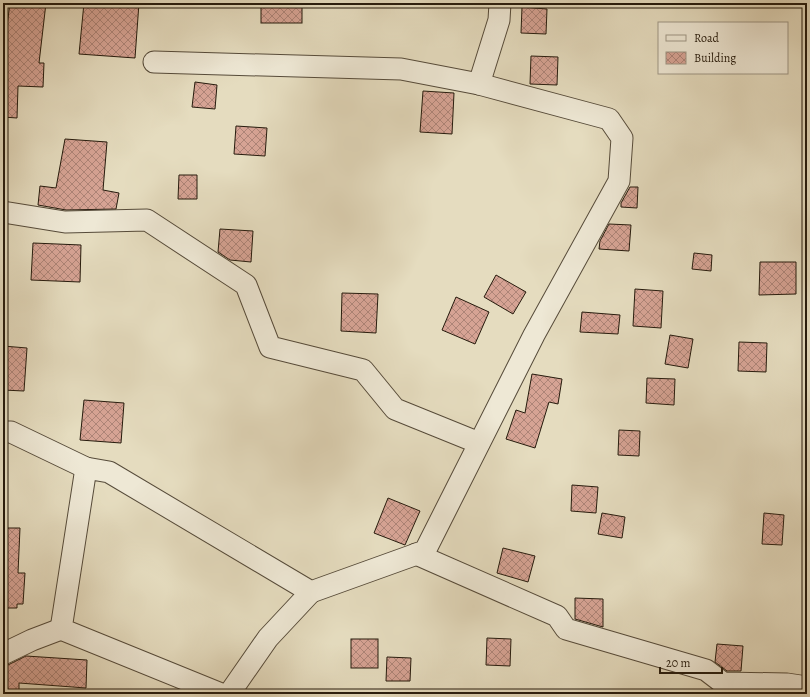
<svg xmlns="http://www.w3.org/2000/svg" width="810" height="697" viewBox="0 0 810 697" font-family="Alegreya,serif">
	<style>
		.building { fill: url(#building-cross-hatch); stroke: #261b0d }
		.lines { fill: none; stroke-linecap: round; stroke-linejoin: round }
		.street-casing { stroke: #564b3a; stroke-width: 23 }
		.street { stroke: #eee8d5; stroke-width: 21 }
	</style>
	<defs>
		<pattern id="building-cross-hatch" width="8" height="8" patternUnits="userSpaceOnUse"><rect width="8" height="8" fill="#d6a394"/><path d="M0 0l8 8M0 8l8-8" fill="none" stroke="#ad8477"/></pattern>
	</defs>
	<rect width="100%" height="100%" fill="#e5dcbf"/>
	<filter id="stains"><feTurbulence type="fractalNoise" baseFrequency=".005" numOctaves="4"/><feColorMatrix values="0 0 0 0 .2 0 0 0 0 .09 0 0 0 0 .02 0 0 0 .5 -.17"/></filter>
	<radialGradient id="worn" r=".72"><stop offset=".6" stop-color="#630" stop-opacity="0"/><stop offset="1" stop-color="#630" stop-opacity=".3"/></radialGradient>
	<g class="building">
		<path d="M 10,3 L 46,3 L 39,63 L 44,63 L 43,87 L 18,86 L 17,118 L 3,117 L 3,57 Z"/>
		<path d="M 84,3 L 139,3 L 135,58 L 79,54 Z"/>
		<rect x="261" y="3" width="41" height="20"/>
		<path d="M 522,7 L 547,9 L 546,34 L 521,33 Z"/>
		<path d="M 531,56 L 558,57 L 557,85 L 530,84 Z"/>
		<path d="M 195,82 L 217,85 L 215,109 L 192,107 Z"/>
		<path d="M 423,91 L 454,93 L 452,134 L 420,132 Z"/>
		<path d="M 236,126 L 267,128 L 265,156 L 234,154 Z"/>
		<path d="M 65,139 L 107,142 L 103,190 L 119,193 L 116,209 L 66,210 L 38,205 L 40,186 L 56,188 Z"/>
		<path d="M 179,175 L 197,175 L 197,199 L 178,199 Z"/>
		<path d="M 630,187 L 638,187 L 637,208 L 621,207 L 621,203 Z"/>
		<path d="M 609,224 L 631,225 L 629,251 L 599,249 L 600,241 Z"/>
		<path d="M 220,229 L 253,231 L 251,262 L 230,260 L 218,252 Z"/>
		<path d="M 33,243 L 81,245 L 80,282 L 31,280 Z"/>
		<path d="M 694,253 L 712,255 L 711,271 L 692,269 Z"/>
		<path d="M 760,262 L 796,262 L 796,294 L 759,295 Z"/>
		<path d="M 496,275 L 526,292 L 513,314 L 484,297 Z"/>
		<path d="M 635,289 L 663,291 L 661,328 L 633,326 Z"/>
		<path d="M 342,293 L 378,294 L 376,333 L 341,331 Z"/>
		<path d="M 456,297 L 489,312 L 475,344 L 442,330 Z"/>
		<path d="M 582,312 L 620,315 L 618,334 L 580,332 Z"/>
		<path d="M 670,335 L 693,339 L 688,368 L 665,364 Z"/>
		<path d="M 739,342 L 767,343 L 766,372 L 738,371 Z"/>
		<path d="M 3,346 L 27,348 L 24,391 L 3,390 Z"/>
		<path d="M 532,374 L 562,379 L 558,404 L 549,402 L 535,448 L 506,439 L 516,410 L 525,413 Z"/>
		<path d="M 647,378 L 675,379 L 674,405 L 646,403 Z"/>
		<path d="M 84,400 L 124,403 L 121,443 L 80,440 Z"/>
		<path d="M 619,430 L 640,431 L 639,456 L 618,455 Z"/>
		<path d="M 572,485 L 598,487 L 596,513 L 571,511 Z"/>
		<path d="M 388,498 L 420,511 L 405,545 L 374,533 Z"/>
		<path d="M 602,513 L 625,517 L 622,538 L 598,534 Z"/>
		<path d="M 764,513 L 784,515 L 782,545 L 762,544 Z"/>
		<path d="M 3,528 L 20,528 L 18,573 L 25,573 L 23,604 L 17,604 L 17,608 L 3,608 Z"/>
		<path d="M 503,548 L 535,556 L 528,582 L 497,573 Z"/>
		<path d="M 575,598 L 603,599 L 603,627 L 575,619 Z"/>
		<path d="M 487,638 L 511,639 L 510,666 L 486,665 Z"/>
		<rect x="351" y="639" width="27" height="29"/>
		<path d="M 717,644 L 743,646 L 741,671 L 727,671 L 715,662 Z"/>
		<path d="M 26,656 L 87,660 L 86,688 L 19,683 L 19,694 L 3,694 L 3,666 L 8,665 Z"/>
		<path d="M 387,657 L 411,658 L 410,681 L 386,681 Z"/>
	</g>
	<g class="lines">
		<defs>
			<g id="street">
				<path d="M 154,62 L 401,69 L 479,84 L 609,119 L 622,138 L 619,181 L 534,335 L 425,551 L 311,592 L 109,472 L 86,468 L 61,629 L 221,694"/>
				<path d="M 479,84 L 499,20 L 500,3"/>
				<path d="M 3,212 L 65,222 L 147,220 L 246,285 L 270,347 L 363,370 L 395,409 L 479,443"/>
				<path d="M 3,432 L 11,432 L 86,468"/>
				<path d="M 416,554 L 557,616 L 566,629 L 706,670 L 723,683 L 787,684 L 807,687"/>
				<path d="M 3,654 L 32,640 L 61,629"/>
				<path d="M 229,694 L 268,638 L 311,592"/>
			</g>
		</defs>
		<use href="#street" class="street-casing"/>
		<use href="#street" class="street"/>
	</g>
	<rect width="810" height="697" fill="none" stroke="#e5dcbf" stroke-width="16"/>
	<rect x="4" y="4" width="802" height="689" fill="none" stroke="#261b0d" stroke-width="2"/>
	<rect x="8" y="8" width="794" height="681" fill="none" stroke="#261b0d"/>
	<rect x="658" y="22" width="130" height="52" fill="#eee8d5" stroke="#9e9685"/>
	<rect x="666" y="35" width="20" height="6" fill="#eee8d5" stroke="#9e9685"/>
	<text x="694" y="42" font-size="12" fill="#261b0d">Road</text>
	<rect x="666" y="52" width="20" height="12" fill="url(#building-cross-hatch)" stroke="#9e9685"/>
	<text x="694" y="62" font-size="12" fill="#261b0d">Building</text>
	<path d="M660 667v6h62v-6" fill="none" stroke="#261b0d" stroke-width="2"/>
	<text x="666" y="667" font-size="12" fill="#261b0d" stroke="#eee8d5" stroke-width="3" paint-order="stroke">20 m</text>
	<rect width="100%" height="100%" filter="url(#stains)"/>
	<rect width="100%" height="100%" fill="url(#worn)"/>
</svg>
